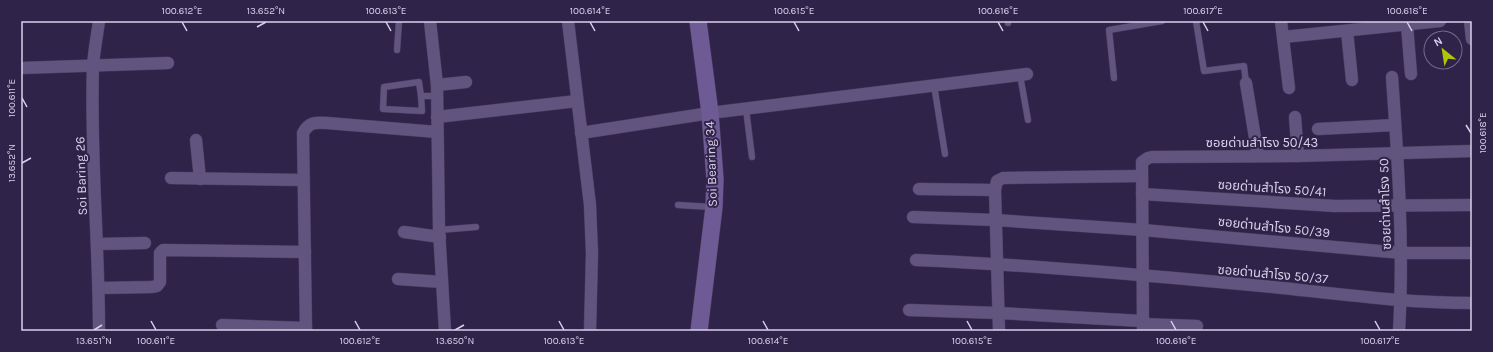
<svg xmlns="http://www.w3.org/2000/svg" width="1493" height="352" viewBox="0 0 1493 352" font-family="Karla,'Noto Sans Thai',sans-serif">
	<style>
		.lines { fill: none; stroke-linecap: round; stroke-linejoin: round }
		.lane-casing { stroke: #4a3e5f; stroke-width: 7 }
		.street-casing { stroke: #4a3e5f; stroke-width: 13 }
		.secondary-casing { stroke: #4a3e5f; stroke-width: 18 }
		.lane { stroke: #61547e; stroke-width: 6 }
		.street { stroke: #61547e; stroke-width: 12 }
		.secondary { stroke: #6e5b95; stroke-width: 17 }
		.ticks { fill: none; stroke: #d8d1ea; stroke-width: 1.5 }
		.labels { text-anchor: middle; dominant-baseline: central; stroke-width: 4; stroke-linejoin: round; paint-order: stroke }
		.street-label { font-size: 13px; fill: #d8d1ea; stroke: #302349 }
		.neatline { fill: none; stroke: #d8d1ea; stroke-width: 1.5 }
		.ticks-label { font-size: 10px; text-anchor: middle; fill: #d8d1ea }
	</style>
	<rect width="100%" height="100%" fill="#302349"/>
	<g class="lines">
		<defs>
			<g id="lane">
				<path d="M 1008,21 L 1008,23"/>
				<path d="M 1196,21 L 1204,71 L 1244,66 L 1246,83"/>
				<path d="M 397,50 L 399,21"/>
				<path d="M 1020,75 L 1028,120"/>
				<path d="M 1114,78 L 1109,30 L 1162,21"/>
				<path d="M 934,85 L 945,154"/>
				<path d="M 421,96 L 419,82 L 384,87 L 383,109 L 422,111 L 421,96 L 437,96"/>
				<path d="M 746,109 L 752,157"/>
				<path d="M 678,205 L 712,207"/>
				<path d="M 439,230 L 476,227"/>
			</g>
			<g id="street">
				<path d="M 430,21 L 437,85 L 439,230 L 445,331"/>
				<path d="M 568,21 L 590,205 L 592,253 L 590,331"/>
				<path d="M 1281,21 L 1289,88"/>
				<path d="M 1470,21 L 1472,39"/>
				<path d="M 1407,25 L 1411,74"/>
				<path d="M 1347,31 L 1352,80"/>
				<path d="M 1283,37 L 1440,21"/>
				<path d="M 21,68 L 168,63"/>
				<path d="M 1392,77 C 1398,161 1404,246 1399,331"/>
				<path d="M 1246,83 L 1258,156"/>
				<path d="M 437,85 L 466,82"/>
				<path d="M 437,117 L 577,101"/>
				<path d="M 1295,117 L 1298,156"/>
				<path d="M 1318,129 L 1395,125"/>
				<path d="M 581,133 L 710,113 L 1027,74"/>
				<path d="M 196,140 L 200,179"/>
				<path d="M 171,178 L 303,180"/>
				<path d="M 919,189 L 995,190"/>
				<path d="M 1142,194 L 1335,206 L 1472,205"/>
				<path d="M 913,217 L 995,220 L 1143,230 L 1402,253 L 1472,253"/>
				<path d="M 404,232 L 440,237"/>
				<path d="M 97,244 L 145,243"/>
				<path d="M 916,260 C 1035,265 1154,276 1273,287 C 1339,294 1405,303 1472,303"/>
				<path d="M 398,279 L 442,282"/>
				<path d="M 99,288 L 152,287 L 157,286 L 160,282 L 160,253 L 163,250 L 305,252"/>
				<path d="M 909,310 L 998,313 L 1142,321"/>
				<path d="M 1142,324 L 1197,326"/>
				<path d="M 222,325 L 306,328"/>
				<path d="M 99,331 C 99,243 90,155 93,66 C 94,51 97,36 99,21"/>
				<path d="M 306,331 L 303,133 C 309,122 316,122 327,123 L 437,132"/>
				<path d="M 999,331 L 995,190 L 997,181 L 1003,178 L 1141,176"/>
				<path d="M 1143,331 L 1142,162 L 1148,158 L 1152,157 L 1298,156 L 1472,151"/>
			</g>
			<path id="secondary" d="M 698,21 L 710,113 L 715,179 L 714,207 L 699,331"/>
		</defs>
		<use href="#lane" class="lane-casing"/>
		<use href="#street" class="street-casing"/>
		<use href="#secondary" class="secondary-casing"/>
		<use href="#lane" class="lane"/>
		<use href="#street" class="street"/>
		<use href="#secondary" class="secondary"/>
	</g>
	<path class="ticks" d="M 182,22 L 187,31M 386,22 L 391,31M 590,22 L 595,31M 794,22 L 799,31M 998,22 L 1003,31M 1203,22 L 1208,31M 1407,22 L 1412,31M 257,27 L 266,22M 22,98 L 27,107M 1466,125 L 1471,133M 22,163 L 31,158M 151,321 L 156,330M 355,321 L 360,330M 559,321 L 564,330M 763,321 L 768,330M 967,321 L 972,330M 1171,321 L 1176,330M 1375,321 L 1380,330M 94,330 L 102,325M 455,330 L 464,325"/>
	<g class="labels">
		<g class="street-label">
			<text x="1262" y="142">ซอยด่านสำโรง 50/43</text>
			<text transform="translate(711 164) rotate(-92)">Soi Bearing 34</text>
			<text transform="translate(81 176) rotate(-92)">Soi Baring 26</text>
			<text transform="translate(1272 188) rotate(4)">ซอยด่านสำโรง 50/41</text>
			<text transform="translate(1385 204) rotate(-92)">ซอยด่านสำโรง 50</text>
			<text transform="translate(1274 227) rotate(6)">ซอยด่านสำโรง 50/39</text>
			<text transform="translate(1273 274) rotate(5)">ซอยด่านสำโรง 50/37</text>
		</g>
	</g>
	<rect width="1493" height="352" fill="none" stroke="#302349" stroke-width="44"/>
	<g transform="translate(1443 50) rotate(330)"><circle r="19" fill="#302349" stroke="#736989"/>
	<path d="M0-3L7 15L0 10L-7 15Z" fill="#afc506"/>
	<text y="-6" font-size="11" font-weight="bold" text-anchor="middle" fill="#d8d1ea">N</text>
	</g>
	<rect x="22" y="22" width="1449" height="308" class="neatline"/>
	<g class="ticks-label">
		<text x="182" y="14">100.612°E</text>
		<text x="266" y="14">13.652°N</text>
		<text x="386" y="14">100.613°E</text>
		<text x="590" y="14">100.614°E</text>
		<text x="794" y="14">100.615°E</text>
		<text x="998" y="14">100.616°E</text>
		<text x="1203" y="14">100.617°E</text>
		<text x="1407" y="14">100.618°E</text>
		<text transform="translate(11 98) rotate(-90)" y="4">100.611°E</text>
		<text transform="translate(1482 133) rotate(-90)" y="4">100.618°E</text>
		<text transform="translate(11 163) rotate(-90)" y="4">13.652°N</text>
		<text x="94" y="344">13.651°N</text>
		<text x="156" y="344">100.611°E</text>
		<text x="360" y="344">100.612°E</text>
		<text x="455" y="344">13.650°N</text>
		<text x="564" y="344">100.613°E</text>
		<text x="768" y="344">100.614°E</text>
		<text x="972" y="344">100.615°E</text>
		<text x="1176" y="344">100.616°E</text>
		<text x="1380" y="344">100.617°E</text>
	</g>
</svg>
